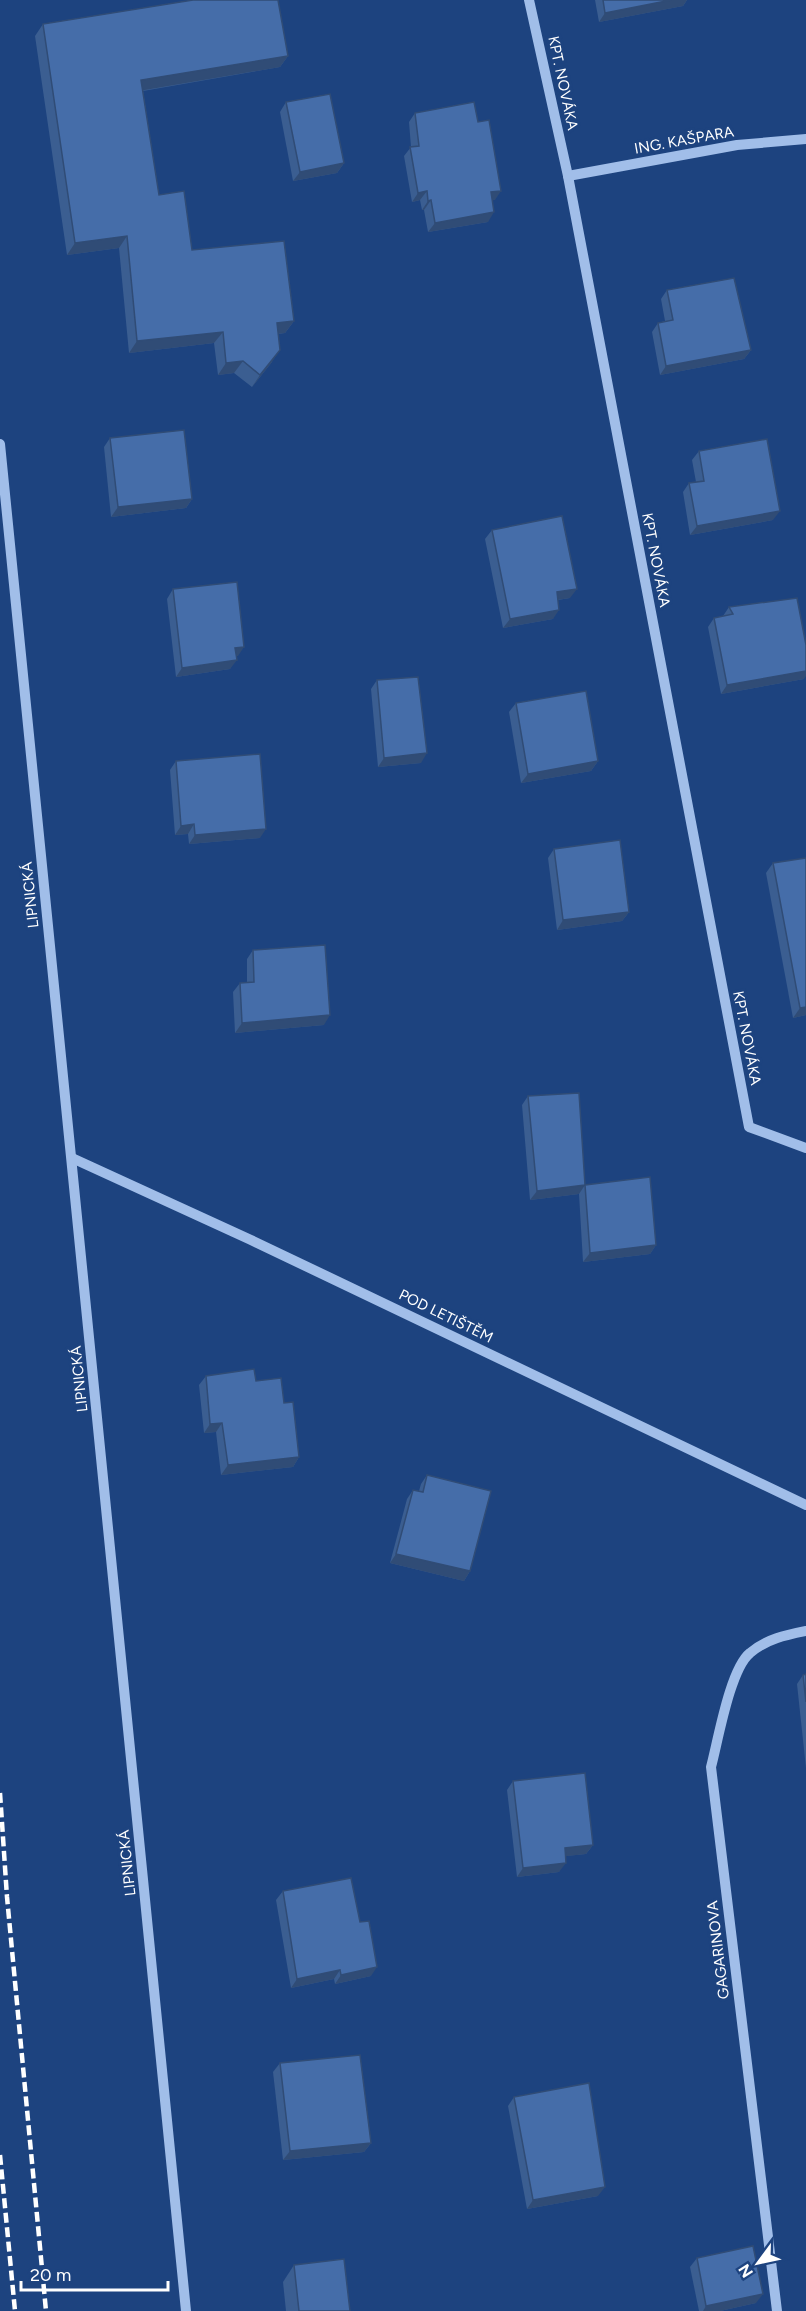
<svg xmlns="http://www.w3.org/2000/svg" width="806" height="2311" viewBox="0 0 806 2311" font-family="Figtree,sans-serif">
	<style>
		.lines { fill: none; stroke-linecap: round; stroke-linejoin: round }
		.minor { stroke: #a1bee9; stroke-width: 10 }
		.rail { stroke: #fff; stroke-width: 4.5; stroke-dasharray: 10 4.5; stroke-linecap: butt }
		.wall { fill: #3b5e91 }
		.shaded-wall { fill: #304c76 }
		.building { fill: #456da9; stroke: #304c76; stroke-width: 1.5 }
		.labels { text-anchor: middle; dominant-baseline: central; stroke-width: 6; stroke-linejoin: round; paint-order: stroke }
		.street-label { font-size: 15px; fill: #fff; stroke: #1d437f }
	</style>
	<rect width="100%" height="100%" fill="#1d437f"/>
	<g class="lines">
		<g class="minor">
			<path d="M 529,0 L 568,176 L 749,1127 L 806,1148"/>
			<path d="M 568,176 L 737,145 L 806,139"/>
			<path d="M 0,444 L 186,2311"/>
			<path d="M 72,1158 L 251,1240 L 806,1505"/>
			<path d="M 777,2311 L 711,1767 C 718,1741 730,1669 750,1653 C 766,1639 786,1635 806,1631"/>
		</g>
		<g class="rail">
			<path d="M 0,1793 L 7,1897 L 46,2311"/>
			<path d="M 0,2155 L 15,2311"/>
		</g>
	</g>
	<g class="wall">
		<path d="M 595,0 L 687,0 L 683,6 L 599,22 Z"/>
		<path d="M 43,24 L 288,56 L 280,67 L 143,91 L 159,195 L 192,250 L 294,321 L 285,333 L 278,334 L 272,362 L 252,387 L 234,373 L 218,375 L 214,343 L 129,353 L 119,248 L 67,255 L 35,36 Z"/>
		<path d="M 286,102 L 344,163 L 337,173 L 293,181 L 280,112 Z"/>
		<path d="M 415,113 L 478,122 L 495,200 L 492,200 L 488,222 L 428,232 L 424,210 L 422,210 L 420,200 L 412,202 L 404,156 L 411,147 L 409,122 Z"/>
		<path d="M 667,290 L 751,350 L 744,359 L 660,375 L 652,332 L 658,323 L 665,321 L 661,299 Z"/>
		<path d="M 110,438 L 192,499 L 186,508 L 111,517 L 104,447 Z"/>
		<path d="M 699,451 L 773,520 L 690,535 L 683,492 L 689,483 L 696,482 L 692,460 Z"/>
		<path d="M 492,530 L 570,598 L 558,600 L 553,619 L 503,628 L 485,539 Z"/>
		<path d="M 173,589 L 238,656 L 236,656 L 230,669 L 176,677 L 167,599 Z"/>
		<path d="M 729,607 L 804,679 L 721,694 L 708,627 L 714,618 L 723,616 Z"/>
		<path d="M 377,680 L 421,763 L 378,767 L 371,689 Z"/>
		<path d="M 516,703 L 598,761 L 591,771 L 521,783 L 509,712 Z"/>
		<path d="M 176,761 L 260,838 L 189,844 L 188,834 L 175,835 L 170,770 Z"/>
		<path d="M 554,849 L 629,912 L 622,921 L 557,930 L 548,858 Z"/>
		<path d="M 773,863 L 806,1015 L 793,1018 L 766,873 Z"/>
		<path d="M 253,950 L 324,1025 L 235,1033 L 233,992 L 240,983 L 247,982 L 247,959 Z"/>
		<path d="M 528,1096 L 585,1185 L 656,1245 L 650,1254 L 583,1262 L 579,1194 L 530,1200 L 522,1105 Z"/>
		<path d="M 206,1376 L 284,1403 L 299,1457 L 293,1467 L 221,1475 L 216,1432 L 204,1433 L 199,1385 Z"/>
		<path d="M 427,1475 L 470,1571 L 464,1581 L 390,1563 L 407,1499 L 413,1490 L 419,1491 L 421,1484 Z"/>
		<path d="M 806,1674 L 806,1768 L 797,1684 L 803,1675 Z"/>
		<path d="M 513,1781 L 593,1845 L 586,1854 L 565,1856 L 559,1872 L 517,1877 L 507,1790 Z"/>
		<path d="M 283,1891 L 360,1922 L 371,1976 L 335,1984 L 334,1979 L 291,1988 L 276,1900 Z"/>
		<path d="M 280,2063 L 371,2143 L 364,2152 L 283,2160 L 273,2072 Z"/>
		<path d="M 514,2097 L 598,2196 L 527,2209 L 508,2106 Z"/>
		<path d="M 697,2258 L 756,2303 L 720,2311 L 699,2311 L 690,2267 Z"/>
		<path d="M 294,2265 L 350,2311 L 286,2311 L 283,2282 Z"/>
	</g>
	<g class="shaded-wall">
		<path d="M 671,0 L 687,0 L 683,6 L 599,22 L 605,13 Z"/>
		<path d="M 288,56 L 280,67 L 133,92 L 141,80 Z"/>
		<path d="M 344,163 L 337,173 L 293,181 L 300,172 Z"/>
		<path d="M 427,191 L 420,200 L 412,202 L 418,193 Z"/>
		<path d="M 501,191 L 495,200 L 484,202 L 491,192 Z"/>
		<path d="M 431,200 L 424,210 L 422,210 L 428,201 Z"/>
		<path d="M 494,212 L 488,222 L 428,232 L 435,223 Z"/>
		<path d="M 127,236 L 119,248 L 67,255 L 75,243 Z"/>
		<path d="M 294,321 L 285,333 L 269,335 L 277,323 Z"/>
		<path d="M 223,332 L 214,343 L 129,353 L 137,341 Z"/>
		<path d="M 280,350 L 272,362 L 252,387 L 260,375 Z"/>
		<path d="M 751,350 L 744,359 L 660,375 L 666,366 Z"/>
		<path d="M 243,361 L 234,373 L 218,375 L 226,363 Z"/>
		<path d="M 192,499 L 186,508 L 111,517 L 118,507 Z"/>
		<path d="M 780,511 L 773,520 L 690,535 L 697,526 Z"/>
		<path d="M 577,589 L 570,598 L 550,601 L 557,592 Z"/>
		<path d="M 559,610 L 553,619 L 503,628 L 510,619 Z"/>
		<path d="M 244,647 L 238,656 L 229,657 L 235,648 Z"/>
		<path d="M 237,660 L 230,669 L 176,677 L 182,668 Z"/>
		<path d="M 806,671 L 806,676 L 804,679 L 721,694 L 727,685 Z"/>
		<path d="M 427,753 L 421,763 L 378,767 L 384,758 Z"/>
		<path d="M 598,761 L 591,771 L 521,783 L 528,774 Z"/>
		<path d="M 194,824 L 188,834 L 175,835 L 181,826 Z"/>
		<path d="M 266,829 L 260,838 L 189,844 L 195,835 Z"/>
		<path d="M 629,912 L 622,921 L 557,930 L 563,920 Z"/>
		<path d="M 806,1007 L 806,1015 L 793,1018 L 800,1008 Z"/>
		<path d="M 330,1015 L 324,1025 L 235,1033 L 242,1023 Z"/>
		<path d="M 585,1185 L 579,1194 L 530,1200 L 537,1191 Z"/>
		<path d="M 656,1245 L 650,1254 L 583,1262 L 590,1253 Z"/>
		<path d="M 222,1423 L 216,1432 L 204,1433 L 210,1424 Z"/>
		<path d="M 299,1457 L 293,1467 L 221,1475 L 228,1465 Z"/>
		<path d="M 396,1554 L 470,1571 L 464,1581 L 390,1563 Z"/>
		<path d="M 593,1845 L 586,1854 L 558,1857 L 565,1848 Z"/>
		<path d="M 566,1863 L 559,1872 L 517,1877 L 523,1868 Z"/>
		<path d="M 377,1967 L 371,1976 L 335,1984 L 341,1975 Z"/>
		<path d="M 340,1970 L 334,1979 L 291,1988 L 297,1979 Z"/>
		<path d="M 371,2143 L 364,2152 L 283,2160 L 290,2151 Z"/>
		<path d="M 605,2187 L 598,2196 L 527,2209 L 533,2200 Z"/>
		<path d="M 763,2294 L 756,2303 L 720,2311 L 703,2311 L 706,2306 Z"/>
	</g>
	<g class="building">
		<path d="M 193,0 L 278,0 L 288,56 L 141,80 L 159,195 L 184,191 L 192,250 L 284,241 L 294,321 L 277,323 L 280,350 L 260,375 L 243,361 L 226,363 L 223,332 L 137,341 L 127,236 L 75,243 L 43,24 Z"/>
		<path d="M 603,0 L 671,0 L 605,13 Z"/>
		<path d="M 330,94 L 344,163 L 300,172 L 286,102 Z"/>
		<path d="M 474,102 L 478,122 L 489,120 L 501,191 L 491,192 L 494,212 L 435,223 L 431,200 L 428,201 L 427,191 L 418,193 L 410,147 L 419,146 L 415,113 Z"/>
		<path d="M 734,278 L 751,350 L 666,366 L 658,323 L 673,320 L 667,290 Z"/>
		<path d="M 184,430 L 192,499 L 118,507 L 110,438 Z"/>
		<path d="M 767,439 L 780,511 L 697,526 L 689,483 L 704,481 L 699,451 Z"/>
		<path d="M 562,516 L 577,589 L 557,592 L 559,610 L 510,619 L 492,530 Z"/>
		<path d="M 237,582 L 244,647 L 235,648 L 237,660 L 182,668 L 173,589 Z"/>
		<path d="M 797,598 L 806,645 L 806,671 L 727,685 L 714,618 L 733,614 L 729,607 Z"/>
		<path d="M 418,677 L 427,753 L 384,758 L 377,680 Z"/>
		<path d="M 586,691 L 598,761 L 528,774 L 516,703 Z"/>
		<path d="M 260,754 L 266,829 L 195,835 L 194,824 L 181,826 L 176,761 Z"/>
		<path d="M 620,840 L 629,912 L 563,920 L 554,849 Z"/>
		<path d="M 806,858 L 806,1007 L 800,1008 L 773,863 Z"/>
		<path d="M 325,945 L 330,1015 L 242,1023 L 240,983 L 254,982 L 253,950 Z"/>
		<path d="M 579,1093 L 585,1185 L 537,1191 L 528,1096 Z"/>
		<path d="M 650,1177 L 656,1245 L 590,1253 L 585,1185 Z"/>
		<path d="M 254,1369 L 256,1381 L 281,1378 L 284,1403 L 293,1402 L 299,1457 L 228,1465 L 222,1423 L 210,1424 L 206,1376 Z"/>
		<path d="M 427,1475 L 491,1491 L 470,1571 L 396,1554 L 413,1490 L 423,1492 Z"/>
		<path d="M 806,1674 L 806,1702 L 803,1675 Z"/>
		<path d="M 585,1773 L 593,1845 L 565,1848 L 566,1863 L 523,1868 L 513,1781 Z"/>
		<path d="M 351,1878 L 360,1922 L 369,1921 L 377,1967 L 341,1975 L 340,1970 L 297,1979 L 283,1891 Z"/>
		<path d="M 360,2055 L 371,2143 L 290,2151 L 280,2063 Z"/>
		<path d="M 589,2083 L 605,2187 L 533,2200 L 514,2097 Z"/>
		<path d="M 753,2246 L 763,2294 L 706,2306 L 697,2258 Z"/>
		<path d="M 344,2259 L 350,2311 L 299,2311 L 294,2265 Z"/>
	</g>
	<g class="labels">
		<g class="street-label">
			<text transform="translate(563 83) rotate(78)">KPT. NOVÁKA</text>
			<text transform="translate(684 140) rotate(-10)">ING. KAŠPARA</text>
			<text transform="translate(656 560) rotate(79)">KPT. NOVÁKA</text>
			<text transform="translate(30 895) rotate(-96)">LIPNICKÁ</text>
			<text transform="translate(747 1038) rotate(79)">KPT. NOVÁKA</text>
			<text transform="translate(446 1316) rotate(26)">POD LETIŠTĚM</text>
			<text transform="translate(79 1379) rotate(-96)">LIPNICKÁ</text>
			<text transform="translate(127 1863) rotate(-96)">LIPNICKÁ</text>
			<text transform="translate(718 1950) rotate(-97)">GAGARINOVA</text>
		</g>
	</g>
	<g transform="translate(758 2263) rotate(237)" stroke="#1d437f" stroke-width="4.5" paint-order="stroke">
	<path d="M0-4.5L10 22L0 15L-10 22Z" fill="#ffffff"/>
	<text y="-9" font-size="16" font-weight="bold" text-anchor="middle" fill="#ffffff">N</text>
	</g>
	<path d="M21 2281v9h147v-9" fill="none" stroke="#ffffff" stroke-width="3"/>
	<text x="30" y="2281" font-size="18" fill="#ffffff" stroke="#1d437f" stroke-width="4.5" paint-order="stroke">20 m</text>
</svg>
